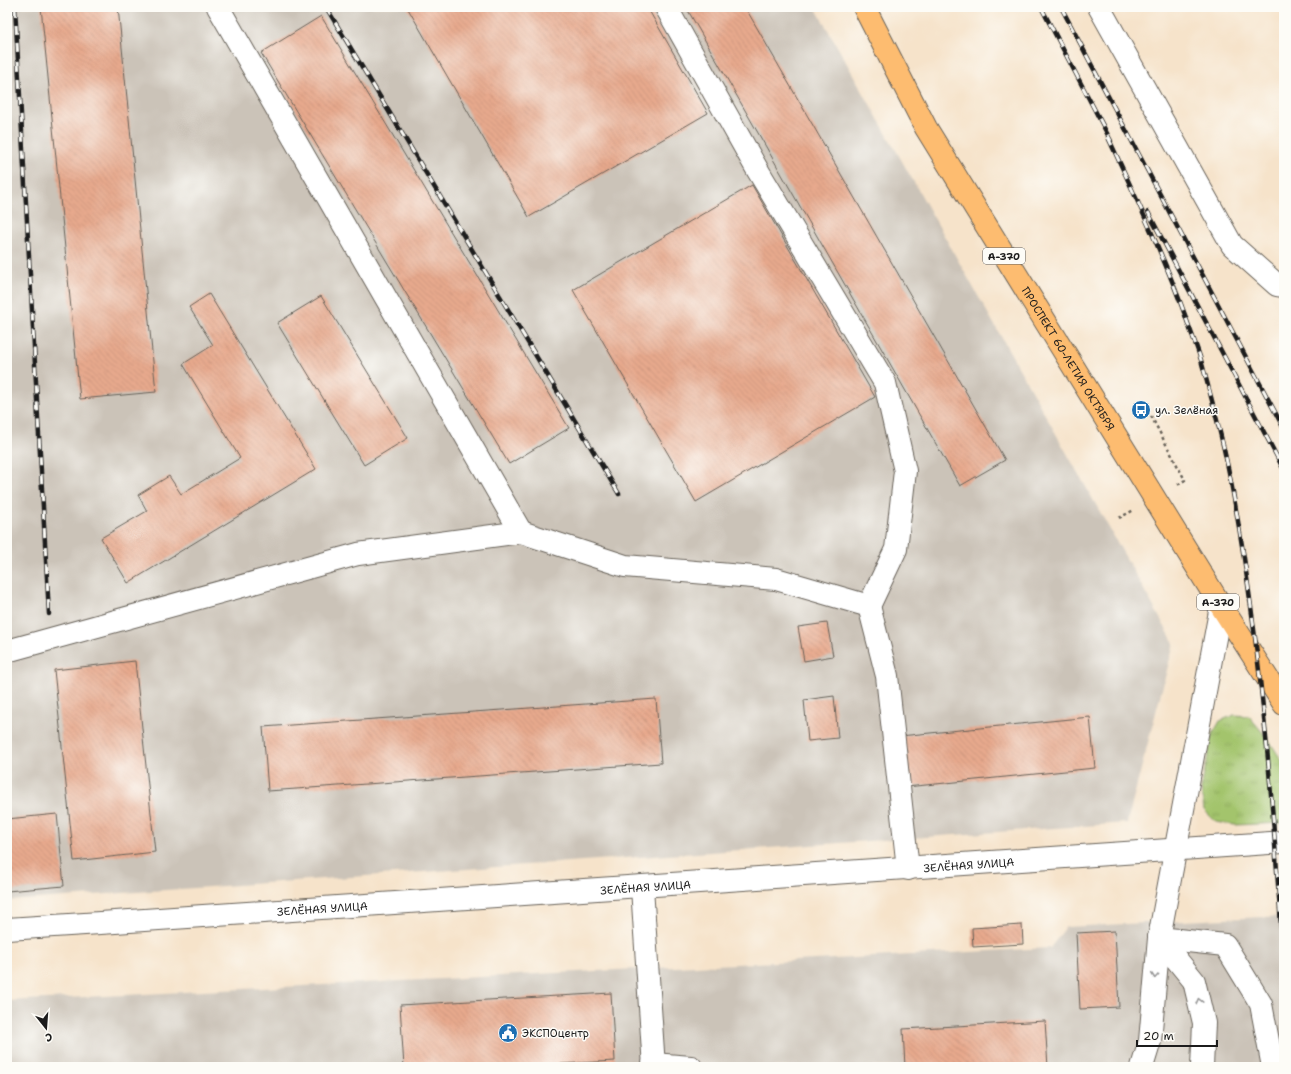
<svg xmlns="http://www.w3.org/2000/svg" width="1291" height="1074" viewBox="0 0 1291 1074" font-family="'Shantell Sans',sans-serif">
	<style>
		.industrial { fill: #cbc3b8 }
		.grass { fill: url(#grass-tufts); stroke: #607044 }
		.building { fill: url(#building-back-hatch) }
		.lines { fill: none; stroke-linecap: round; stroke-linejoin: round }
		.minor-casing { stroke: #686259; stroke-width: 24 }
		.highway-casing { stroke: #686259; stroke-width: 24 }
		.path { stroke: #686259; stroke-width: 2.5; stroke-dasharray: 3 3; stroke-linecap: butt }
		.minor { stroke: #fff; stroke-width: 22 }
		.highway { stroke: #fdbc70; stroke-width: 22 }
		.rail-casing { stroke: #1c1c1c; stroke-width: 4.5 }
		.rail { stroke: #fdfcf7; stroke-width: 3; stroke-dasharray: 9; stroke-linecap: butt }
		.oneway { stroke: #999 }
		.labels { text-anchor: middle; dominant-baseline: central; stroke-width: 3; stroke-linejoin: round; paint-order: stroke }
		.shield { fill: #fdfcf7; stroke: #605f5e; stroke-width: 1 }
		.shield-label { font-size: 10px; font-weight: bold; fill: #1c1c1c }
		.street-label { font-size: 11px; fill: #1c1c1c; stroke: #fdfcf7 }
		.poi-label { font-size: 11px; fill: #1c1c1c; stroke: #fdfcf7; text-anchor: start }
	</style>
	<defs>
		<pattern id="grass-tufts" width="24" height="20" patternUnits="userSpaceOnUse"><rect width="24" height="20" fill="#a3c46c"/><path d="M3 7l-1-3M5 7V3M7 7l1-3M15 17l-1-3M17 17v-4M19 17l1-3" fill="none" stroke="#8ca85d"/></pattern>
		<pattern id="building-back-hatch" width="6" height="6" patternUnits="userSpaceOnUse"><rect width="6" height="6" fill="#e7a98d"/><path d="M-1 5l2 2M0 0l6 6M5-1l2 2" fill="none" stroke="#c69179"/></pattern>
	</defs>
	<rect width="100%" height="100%" fill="#fdfcf7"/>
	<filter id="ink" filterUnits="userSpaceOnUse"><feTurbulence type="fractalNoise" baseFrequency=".025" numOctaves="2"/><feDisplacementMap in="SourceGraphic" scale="8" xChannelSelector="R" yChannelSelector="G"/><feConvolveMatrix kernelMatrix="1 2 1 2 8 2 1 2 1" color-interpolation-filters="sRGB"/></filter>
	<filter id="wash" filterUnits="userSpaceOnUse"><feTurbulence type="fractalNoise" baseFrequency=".012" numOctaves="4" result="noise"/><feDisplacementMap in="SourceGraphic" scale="16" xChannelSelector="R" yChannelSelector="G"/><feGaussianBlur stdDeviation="0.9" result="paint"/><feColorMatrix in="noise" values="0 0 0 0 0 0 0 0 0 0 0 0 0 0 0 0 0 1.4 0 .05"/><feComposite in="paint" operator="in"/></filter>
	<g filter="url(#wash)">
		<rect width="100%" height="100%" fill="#f6e3ca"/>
		<g class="industrial">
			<path d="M 7,7 L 815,7 L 1174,643 L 1127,823 L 7,901 Z"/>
			<path d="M 1284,916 L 1284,1067 L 7,1067 L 7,1001 L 1050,948 L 1066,927 Z"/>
		</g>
		<path class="grass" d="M 1234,715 L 1249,716 L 1268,739 L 1284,764 L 1284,823 L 1235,825 L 1216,822 L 1204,810 L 1201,789 L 1212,735 L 1220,721 Z"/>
		<g id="blocks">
			<g class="building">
				<path d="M 41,7 L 118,7 L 156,392 L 80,399 Z"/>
				<path d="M 407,7 L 647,7 L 708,113 L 529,217 Z"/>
				<path d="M 686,7 L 745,7 L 1005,460 L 960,486 Z"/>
				<path d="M 321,16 L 569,428 L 509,464 L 261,53 Z"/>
				<path d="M 752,185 L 875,397 L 696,502 L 573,290 Z"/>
				<path d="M 209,294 L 316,469 L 128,583 L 101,538 L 147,511 L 138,495 L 169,476 L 181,494 L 240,458 L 183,364 L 213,345 L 189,307 Z"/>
				<path d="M 321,296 L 408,438 L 364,465 L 277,323 Z"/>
				<path d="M 827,623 L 833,656 L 804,661 L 798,627 Z"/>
				<path d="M 135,661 L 155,852 L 74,861 L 54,670 Z"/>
				<path d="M 834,696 L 838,738 L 808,741 L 804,700 Z"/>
				<path d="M 656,699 L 661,763 L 268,791 L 263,727 Z"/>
				<path d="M 1090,717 L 1095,768 L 906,787 L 900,736 Z"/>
				<path d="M 57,814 L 64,886 L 7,891 L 7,819 Z"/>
				<path d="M 1022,925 L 1023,944 L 973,947 L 972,928 Z"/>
				<path d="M 1115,931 L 1119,1007 L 1080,1009 L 1076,933 Z"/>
				<path d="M 611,993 L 615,1061 L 505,1067 L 404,1067 L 400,1005 Z"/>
				<path d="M 1045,1021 L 1048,1067 L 905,1067 L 903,1029 Z"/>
			</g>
		</g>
	</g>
	<g filter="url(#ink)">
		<use href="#blocks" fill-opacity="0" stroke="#686259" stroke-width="1"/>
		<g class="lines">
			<defs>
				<g id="minor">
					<path d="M 218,7 L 521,532"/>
					<path d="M 666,7 L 757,169 L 885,383 L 905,471 L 896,549 L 869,606"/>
					<path d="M 1099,7 L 1232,245 L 1277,285 L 1284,286"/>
					<path d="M 7,651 L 358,554 L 521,532 L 625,566 L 776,579 L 869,606 L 887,676 L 908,869"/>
					<path d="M 642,888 L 654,1067"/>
					<path id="s1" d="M 7,929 C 433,902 859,874 1284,842"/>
					<path d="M 1159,938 L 1225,945 L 1261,1004 L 1273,1067"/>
					<path d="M 1159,938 L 1194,981 L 1204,1023 L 1202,1067"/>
					<path d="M 653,1064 L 691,1067"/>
					<path d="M 1142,1067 L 1150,1041 L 1159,938 L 1221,606"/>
				</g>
				<g id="highway">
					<path id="s2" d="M 864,7 L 926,128 L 1221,606 L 1284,704"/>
				</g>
			</defs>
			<use href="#minor" class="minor-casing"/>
			<use href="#highway" class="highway-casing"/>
			<g class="path">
				<path d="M 1151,416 L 1185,480 L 1176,486"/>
				<path d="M 1119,518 L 1134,510"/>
			</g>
			<use href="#minor" class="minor"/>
			<use href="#highway" class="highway"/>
			<defs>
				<g id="rail">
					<path d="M 15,7 L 49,614"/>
					<path d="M 326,7 L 619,494"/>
					<path d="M 1041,7 L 1111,141"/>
					<path d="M 1061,7 L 1284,429"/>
					<path d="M 1108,137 C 1135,196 1163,254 1185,315 C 1190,330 1196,344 1201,360 C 1213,403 1225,448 1233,493 C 1262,650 1273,809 1284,968"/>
					<path d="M 1148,212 L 1284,470"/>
				</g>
			</defs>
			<use href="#rail" class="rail-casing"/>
			<use href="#rail" class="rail"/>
		</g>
		<defs><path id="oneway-chevron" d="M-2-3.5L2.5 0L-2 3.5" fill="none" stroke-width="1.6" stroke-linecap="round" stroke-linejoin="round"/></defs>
		<g class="oneway">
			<use href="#oneway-chevron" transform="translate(1155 976) rotate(95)"/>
			<use href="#oneway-chevron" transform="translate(1199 1001) rotate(-104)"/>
		</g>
	</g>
	<defs>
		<symbol id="bus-disc" viewBox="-11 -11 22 22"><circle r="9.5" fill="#1f6fb2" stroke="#fdfcf7"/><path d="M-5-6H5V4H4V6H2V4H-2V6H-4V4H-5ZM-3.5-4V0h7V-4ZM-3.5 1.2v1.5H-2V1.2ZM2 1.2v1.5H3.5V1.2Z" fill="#fff"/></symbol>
		<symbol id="civic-disc" viewBox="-11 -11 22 22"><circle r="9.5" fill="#1f6fb2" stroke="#fdfcf7"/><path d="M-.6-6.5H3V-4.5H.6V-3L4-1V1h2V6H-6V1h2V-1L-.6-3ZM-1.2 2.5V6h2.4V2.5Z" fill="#fff"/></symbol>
	</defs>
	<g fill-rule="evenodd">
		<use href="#bus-disc" x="1130" y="399" width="22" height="22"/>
		<use href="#civic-disc" x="497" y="1022" width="22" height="22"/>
	</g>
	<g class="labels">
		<g class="shield">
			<rect x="983" y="248" width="42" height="16" rx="3"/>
			<rect x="1197" y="594" width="42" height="16" rx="3"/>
		</g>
		<g class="shield-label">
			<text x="1004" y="256">А-370</text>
			<text x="1218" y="602">А-370</text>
		</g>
		<g class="street-label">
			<text stroke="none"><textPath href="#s2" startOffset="407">ПРОСПЕКТ 60-ЛЕТИЯ ОКТЯБРЯ</textPath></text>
			<text stroke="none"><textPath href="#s1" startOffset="964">ЗЕЛЁНАЯ УЛИЦА</textPath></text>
			<text stroke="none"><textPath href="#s1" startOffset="640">ЗЕЛЁНАЯ УЛИЦА</textPath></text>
			<text stroke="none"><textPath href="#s1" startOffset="316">ЗЕЛЁНАЯ УЛИЦА</textPath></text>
		</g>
		<g class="poi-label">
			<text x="1155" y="410">ул. Зелёная</text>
			<text x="522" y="1033">ЭКСПОцентр</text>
		</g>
	</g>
	<rect width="1291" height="1074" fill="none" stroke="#fdfcf7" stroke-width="24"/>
	<g transform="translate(46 1028) rotate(163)" stroke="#fdfcf7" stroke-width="3" paint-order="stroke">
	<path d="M0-3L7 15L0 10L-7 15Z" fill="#1c1c1c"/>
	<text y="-6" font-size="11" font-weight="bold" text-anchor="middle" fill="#1c1c1c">С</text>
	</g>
	<path d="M1137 1040v6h80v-6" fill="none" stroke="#1c1c1c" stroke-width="2"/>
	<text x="1143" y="1040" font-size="12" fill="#1c1c1c" stroke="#fdfcf7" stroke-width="3" paint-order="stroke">20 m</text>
</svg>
